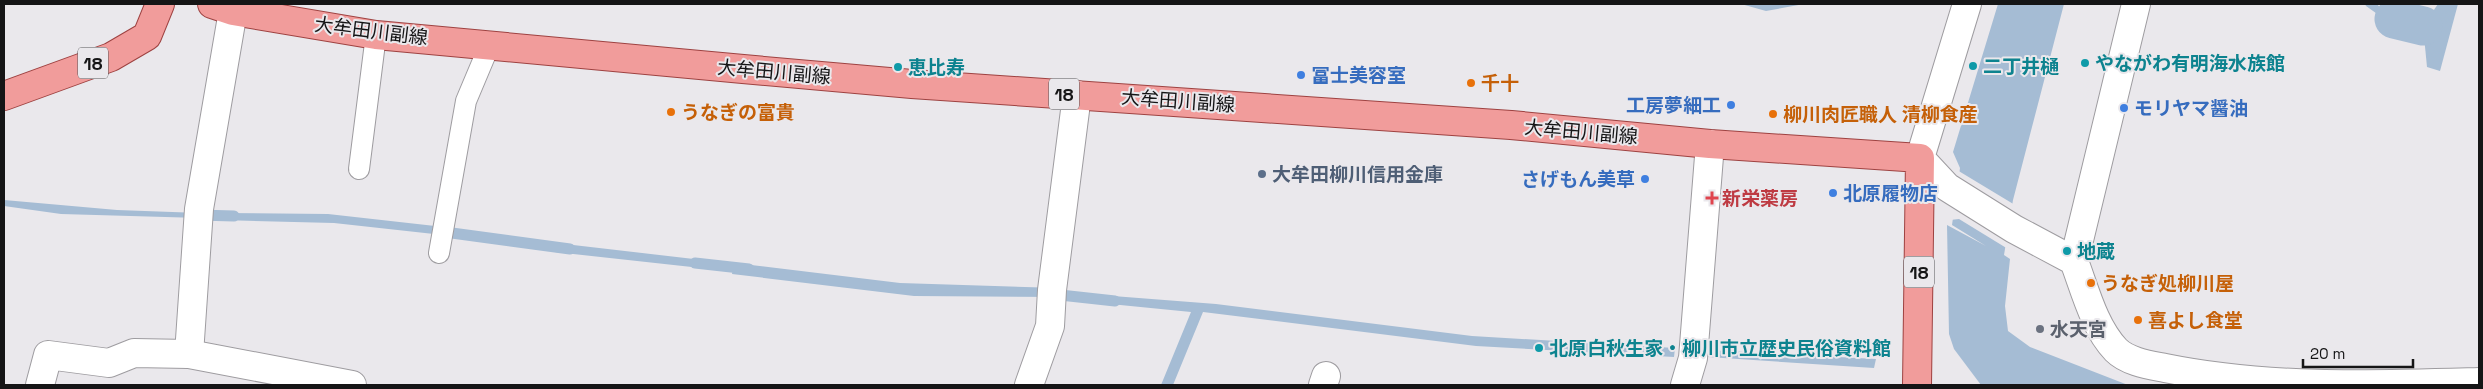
<svg xmlns="http://www.w3.org/2000/svg" width="2483" height="389" viewBox="0 0 2483 389" font-family="'Space Grotesk','Noto Sans JP',sans-serif">
	<style>
		.water { fill: #a5bcd4 }
		.pier { fill: #eae8ec }
		.lines { fill: none; stroke-linecap: round; stroke-linejoin: round }
		.stream { stroke: #a5bcd4; stroke-width: 11 }
		.canal { stroke: #a5bcd4; stroke-width: 39 }
		.lane-casing { stroke: #9e9ca0; stroke-width: 22 }
		.street-casing { stroke: #9e9ca0; stroke-width: 30 }
		.primary-casing { stroke: #9e4241; stroke-width: 30 }
		.lane { stroke: #fff; stroke-width: 20 }
		.street { stroke: #fff; stroke-width: 28 }
		.primary { stroke: #f19c9b; stroke-width: 28 }
		.culture-dot { fill: #0f9aa8; stroke: #eae8ec; stroke-width: 2 }
		.shop-dot { fill: #3f7fe0; stroke: #eae8ec; stroke-width: 2 }
		.food-dot { fill: #e8710a; stroke: #eae8ec; stroke-width: 2 }
		.service-dot { fill: #5c6f8a; stroke: #eae8ec; stroke-width: 2 }
		.health-dot { fill: #e0444e; stroke: #eae8ec; stroke-width: 2 }
		.worship-dot { fill: #6b7280; stroke: #eae8ec; stroke-width: 2 }
		.labels { text-anchor: middle; dominant-baseline: central; stroke-width: 4; stroke-linejoin: round; paint-order: stroke }
		.shield { fill: #eae8ec; stroke: #555456; stroke-width: 1 }
		.shield-label { font-size: 18px; font-weight: bold; fill: #151516 }
		.street-label { font-size: 19px; fill: #151516; stroke: #eae8ec }
		.culture-label { font-size: 19px; font-weight: bold; fill: #0d838f; stroke: #eae8ec; text-anchor: start }
		.shop-label { font-size: 19px; font-weight: bold; fill: #366cbe; stroke: #eae8ec; text-anchor: start }
		.food-label { font-size: 19px; font-weight: bold; fill: #c56008; stroke: #eae8ec; text-anchor: start }
		.service-label { font-size: 19px; font-weight: bold; fill: #4e5e75; stroke: #eae8ec; text-anchor: start }
		.health-label { font-size: 19px; font-weight: bold; fill: #be3a42; stroke: #eae8ec; text-anchor: start }
		.worship-label { font-size: 19px; font-weight: bold; fill: #5b616d; stroke: #eae8ec; text-anchor: start }
	</style>
	<rect width="100%" height="100%" fill="#eae8ec"/>
	<g class="water">
		<path d="M 1741,4 L 1804,4 L 1766,11 Z"/>
		<path d="M 1998,4 L 2064,4 L 2013,200 L 2004,255 L 2010,259 L 2005,306 L 2008,331 L 2030,347 L 2128,385 L 1981,385 L 1954,349 L 1949,334 L 1947,225 L 1986,246 L 1952,225 L 1960,168 L 1953,152 Z"/>
		<path d="M 2365,4 L 2377,4 L 2382,10 L 2397,16 L 2390,23 L 2366,6 Z"/>
		<path d="M 2438,4 L 2458,4 L 2440,71 L 2427,67 L 2423,26 Z"/>
		<path d="M 4,200 L 117,210 L 200,213 L 200,218 L 61,214 L 4,206 Z"/>
		<path d="M 221,213 L 328,214 L 444,227 L 443,235 L 334,223 L 221,220 Z"/>
		<path d="M 556,243 L 711,261 L 710,269 L 555,252 Z"/>
		<path d="M 734,263 L 900,283 L 1059,288 L 1060,297 L 914,296 L 732,274 Z"/>
		<path d="M 1100,295 L 1216,304 L 1472,336 L 1675,348 L 1674,357 L 1476,346 L 1203,312 L 1173,385 L 1161,385 L 1191,312 L 1100,303 Z"/>
		<path d="M 1708,350 L 1876,359 L 1874,368 L 1708,357 Z"/>
	</g>
	<path class="pier" d="M 1957,170 L 2015,205 L 2008,249 L 1959,219 L 1950,220 Z"/>
	<g class="lines">
		<g class="stream">
			<path d="M 198,215 L 234,216"/>
			<path d="M 437,231 L 570,249"/>
			<path d="M 695,263 L 749,269"/>
			<path d="M 1051,294 L 1115,301"/>
		</g>
		<path class="canal" d="M 2394,19 L 2423,26"/>
		<defs>
			<g id="lane">
				<path d="M 359,169 L 376,35"/>
				<path d="M 439,253 L 466,101 L 490,44"/>
			</g>
			<g id="street">
				<path d="M 1967,4 L 1920,158 L 1947,187 L 2014,229 L 2074,261 C 2085,290 2094,327 2116,350 C 2128,362 2150,365 2165,368 C 2268,389 2375,385 2479,382"/>
				<path d="M 2074,261 L 2136,4"/>
				<path d="M 189,354 L 199,209 L 233,11"/>
				<path d="M 40,385 L 48,355 L 109,363 L 134,353 L 189,354 L 352,385"/>
				<path d="M 1029,385 L 1050,326 L 1052,290 L 1077,95"/>
				<path d="M 1323,385 L 1326,376"/>
				<path d="M 1685,385 L 1693,358 L 1710,144"/>
			</g>
			<g id="primary">
				<path d="M 212,4 L 233,11 L 376,35 L 743,69 L 912,84 L 1511,125 L 1710,144 L 1920,158 L 1917,385"/>
				<path d="M 4,96 L 111,57 L 147,36 L 160,4"/>
			</g>
		</defs>
		<use href="#lane" class="lane-casing"/>
		<use href="#street" class="street-casing"/>
		<use href="#primary" class="primary-casing"/>
		<use href="#lane" class="lane"/>
		<use href="#street" class="street"/>
		<use href="#primary" class="primary"/>
	</g>
	<g class="culture-dot">
		<circle cx="2085" cy="63" r="5"/>
		<circle cx="1973" cy="66" r="5"/>
		<circle cx="898" cy="67" r="5"/>
		<circle cx="2067" cy="251" r="5"/>
		<circle cx="1539" cy="348" r="5"/>
	</g>
	<g class="shop-dot">
		<circle cx="1301" cy="75" r="5"/>
		<circle cx="1731" cy="105" r="5"/>
		<circle cx="2124" cy="108" r="5"/>
		<circle cx="1645" cy="179" r="5"/>
		<circle cx="1833" cy="193" r="5"/>
	</g>
	<g class="food-dot">
		<circle cx="1471" cy="83" r="5"/>
		<circle cx="671" cy="112" r="5"/>
		<circle cx="1773" cy="114" r="5"/>
		<circle cx="2091" cy="283" r="5"/>
		<circle cx="2138" cy="320" r="5"/>
	</g>
	<circle class="service-dot" cx="1262" cy="174" r="5"/>
	<path class="health-dot" d="M1709.5 190.5h5v5h5v5h-5v5h-5v-5h-5v-5h5z"/>
	<circle class="worship-dot" cx="2040" cy="329" r="5"/>
	<g class="labels">
		<g class="shield">
			<rect x="78" y="47.5" width="30" height="31" rx="4"/>
			<rect x="1049" y="78.5" width="30" height="31" rx="4"/>
			<rect x="1904" y="256.5" width="30" height="31" rx="4"/>
		</g>
		<g class="shield-label">
			<text x="93" y="63">18</text>
			<text x="1064" y="94">18</text>
			<text x="1919" y="272">18</text>
		</g>
		<g class="street-label">
			<text transform="translate(371 31) rotate(7)">大牟田川副線</text>
			<text transform="translate(774 72) rotate(5)">大牟田川副線</text>
			<text transform="translate(1178 101) rotate(4)">大牟田川副線</text>
			<text transform="translate(1581 132) rotate(5)">大牟田川副線</text>
		</g>
		<g class="culture-label">
			<text x="2095" y="63">やながわ有明海水族館</text>
			<text x="1983" y="66">二丁井樋</text>
			<text x="908" y="67">恵比寿</text>
			<text x="2077" y="251">地蔵</text>
			<text x="1549" y="348">北原白秋生家・柳川市立歴史民俗資料館</text>
		</g>
		<g class="shop-label">
			<text x="1311" y="75">冨士美容室</text>
			<text x="1721" y="105" text-anchor="end">工房夢細工</text>
			<text x="2134" y="108">モリヤマ醤油</text>
			<text x="1635" y="179" text-anchor="end">さげもん美草</text>
			<text x="1843" y="193">北原履物店</text>
		</g>
		<g class="food-label">
			<text x="1481" y="83">千十</text>
			<text x="681" y="112">うなぎの富貴</text>
			<text x="1783" y="114">柳川肉匠職人 清柳食産</text>
			<text x="2101" y="283">うなぎ処柳川屋</text>
			<text x="2148" y="320">喜よし食堂</text>
		</g>
		<g class="service-label">
			<text x="1272" y="174">大牟田柳川信用金庫</text>
		</g>
		<g class="health-label">
			<text x="1722" y="198">新栄薬房</text>
		</g>
		<g class="worship-label">
			<text x="2050" y="329">水天宮</text>
		</g>
	</g>
	<rect width="2483" height="389" fill="none" stroke="#151516" stroke-width="10"/>
	<path d="M2303 359v8h110v-8" fill="none" stroke="#151516" stroke-width="2.5"/>
	<text x="2310" y="359" font-size="15" fill="#151516" stroke="#eae8ec" stroke-width="4" paint-order="stroke">20 m</text>
</svg>
